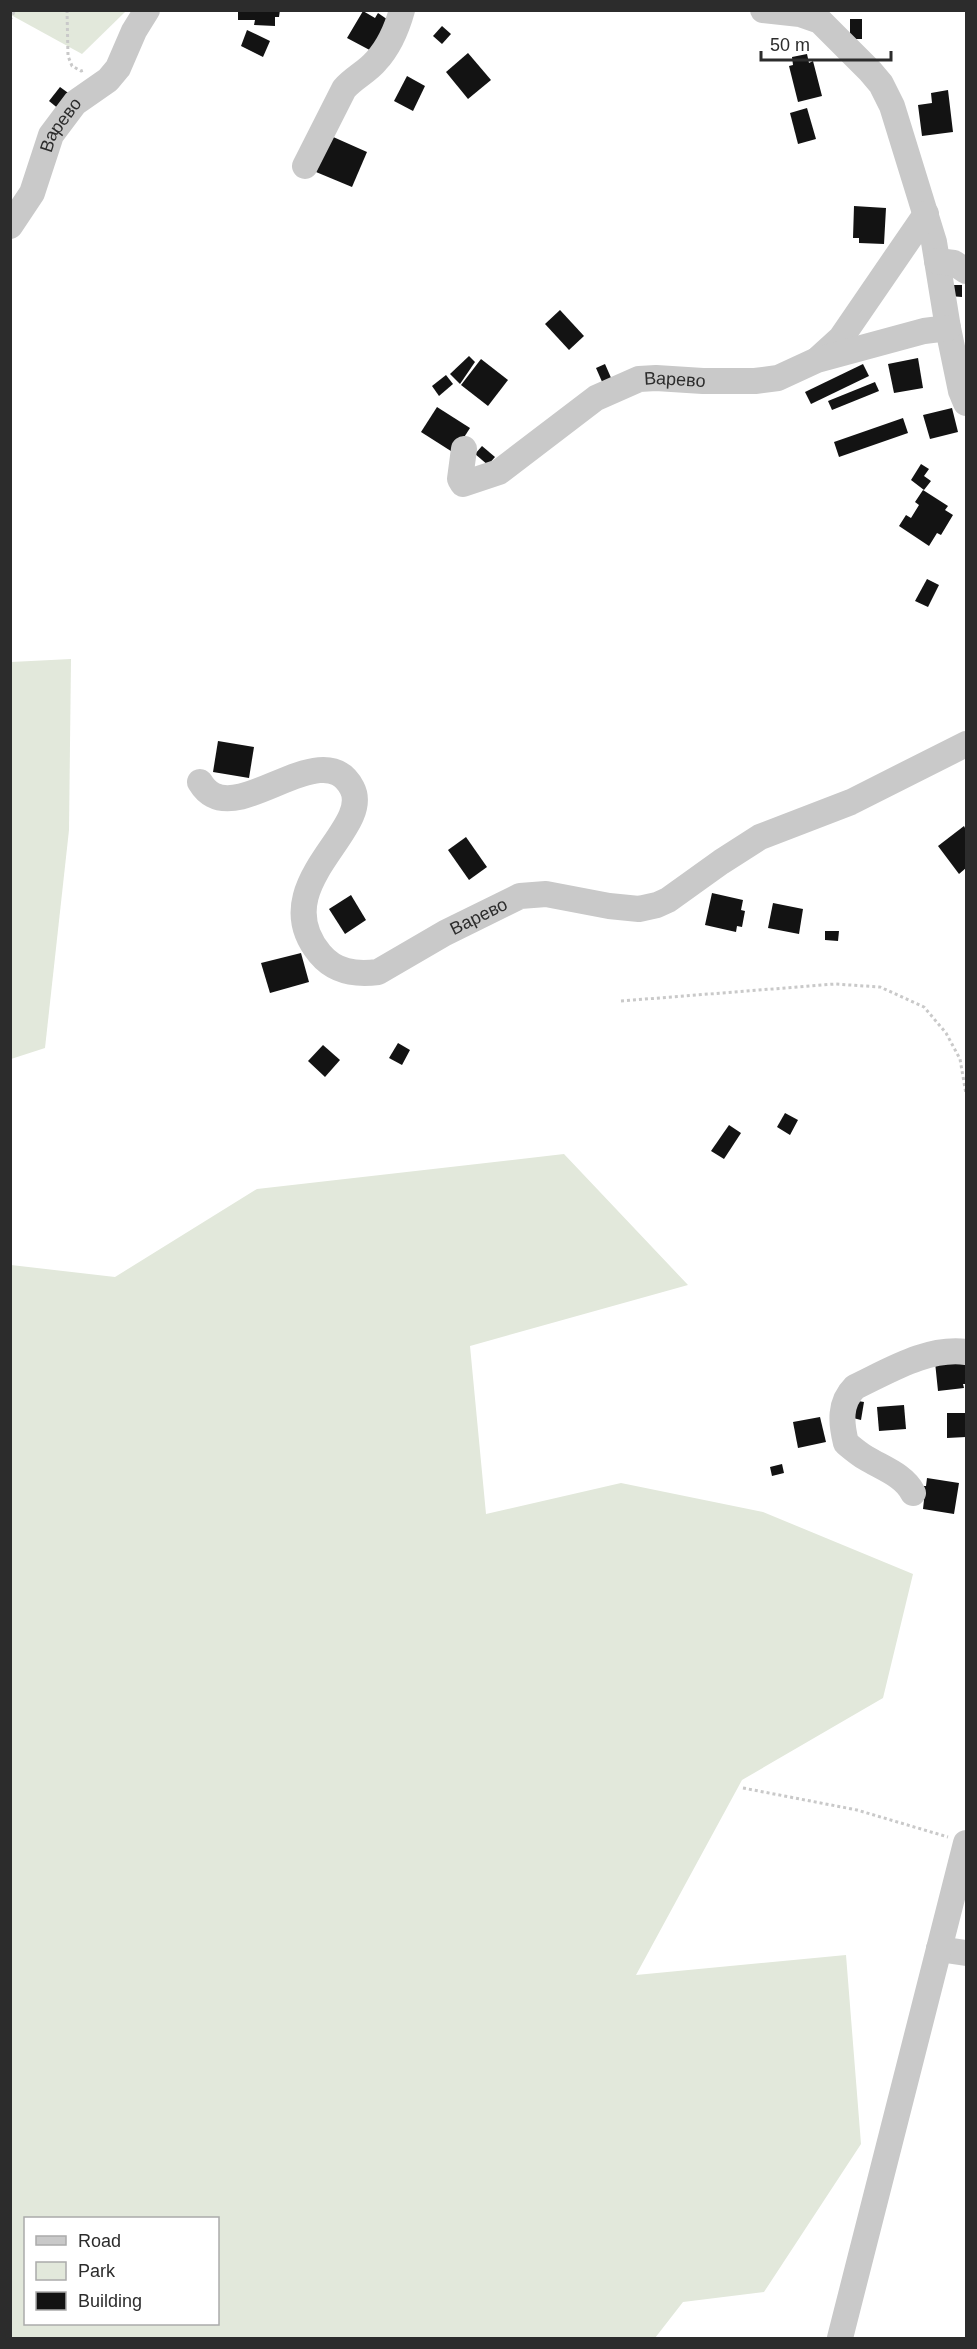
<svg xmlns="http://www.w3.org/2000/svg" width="977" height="2349" viewBox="0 0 977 2349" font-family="Helvetica,sans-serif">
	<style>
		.green { fill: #e2e8db; fill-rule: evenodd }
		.building { fill: #131313 }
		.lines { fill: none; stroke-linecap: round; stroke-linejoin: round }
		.path { stroke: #c9c9c9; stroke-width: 3; stroke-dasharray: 3 3; stroke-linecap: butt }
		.minor { stroke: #c9c9c9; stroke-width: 26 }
		.labels { text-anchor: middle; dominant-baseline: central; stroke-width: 6; stroke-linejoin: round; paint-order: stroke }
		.street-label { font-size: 18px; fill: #2c2c2c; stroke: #fff }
	</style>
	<rect width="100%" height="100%" fill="#fff"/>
	<g class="green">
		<path d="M 10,11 L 11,10 L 126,11 L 82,54 L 11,15 Z"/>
		<path d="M 71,659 L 69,830 L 45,1048 L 11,1059 L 11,662 Z"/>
		<path d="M 564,1154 L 688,1285 L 470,1346 L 486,1514 L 621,1483 L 763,1512 L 913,1574 L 883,1698 L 742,1780 L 636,1975 L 846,1955 L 861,2144 L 764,2292 L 683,2302 L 655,2338 L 11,2338 L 11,1265 L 115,1277 L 257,1189 ZM 26,2218 L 218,2218 L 218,2324 L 26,2324 Z"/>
	</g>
	<g class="building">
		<path d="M 238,10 L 280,10 L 279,17 L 275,17 L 275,26 L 254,25 L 255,20 L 238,20 Z"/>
		<path d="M 363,11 L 375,18 L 378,13 L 394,24 L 379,55 L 347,38 Z"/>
		<rect x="850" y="19" width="12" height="20"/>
		<path d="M 442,26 L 451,34 L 442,44 L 433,36 Z"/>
		<path d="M 247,30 L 270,41 L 263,57 L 241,46 Z"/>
		<path d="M 468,53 L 491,80 L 468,99 L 446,72 Z"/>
		<path d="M 807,54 L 809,63 L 813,61 L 822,96 L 798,102 L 789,66 L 793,65 L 792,57 Z"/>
		<path d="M 407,76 L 425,86 L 413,111 L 394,101 Z"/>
		<path d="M 60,87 L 71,95 L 60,110 L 49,101 Z"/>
		<path d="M 948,90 L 953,132 L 922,136 L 918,105 L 932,103 L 931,93 Z"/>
		<path d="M 807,108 L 816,139 L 798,144 L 790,113 Z"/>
		<path d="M 331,136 L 367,152 L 352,187 L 316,172 Z"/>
		<path d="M 854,206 L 886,208 L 884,244 L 859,243 L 859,238 L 853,238 Z"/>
		<path d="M 951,285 L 962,285 L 962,297 L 950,296 Z"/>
		<path d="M 560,310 L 584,336 L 569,350 L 545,324 Z"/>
		<path d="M 469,356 L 475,362 L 460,384 L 450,374 Z"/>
		<path d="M 918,358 L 923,388 L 894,393 L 888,364 Z"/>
		<path d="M 481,359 L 508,380 L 488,406 L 461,385 Z"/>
		<path d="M 605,364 L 612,380 L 603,384 L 596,368 Z"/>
		<path d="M 863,364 L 869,376 L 811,404 L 805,392 Z"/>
		<path d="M 446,375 L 453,384 L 439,396 L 432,386 Z"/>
		<path d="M 875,382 L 879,391 L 832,410 L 828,401 Z"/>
		<path d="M 437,407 L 470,428 L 454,453 L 421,432 Z"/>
		<path d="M 952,408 L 958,432 L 930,439 L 923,415 Z"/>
		<path d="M 903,418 L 908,433 L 839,457 L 834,442 Z"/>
		<path d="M 482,446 L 495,457 L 488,465 L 475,454 Z"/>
		<path d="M 921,464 L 929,469 L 924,476 L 931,481 L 924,490 L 911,480 Z"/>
		<path d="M 923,490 L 948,506 L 945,510 L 953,515 L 941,535 L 937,533 L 929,546 L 899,526 L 906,515 L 911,518 L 919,505 L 915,502 Z"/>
		<path d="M 927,579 L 939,585 L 928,607 L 915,601 Z"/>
		<path d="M 218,741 L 254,747 L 249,778 L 213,772 Z"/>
		<path d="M 964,826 L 966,830 L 966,868 L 959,874 L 938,846 Z"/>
		<path d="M 466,837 L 487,867 L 469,880 L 448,850 Z"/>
		<path d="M 712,893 L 743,900 L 741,910 L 745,911 L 742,927 L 737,926 L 736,932 L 705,925 Z"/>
		<path d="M 351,895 L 366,920 L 345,934 L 329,909 Z"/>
		<path d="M 773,903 L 803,909 L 799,934 L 768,928 Z"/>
		<path d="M 825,931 L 839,931 L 838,941 L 825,940 Z"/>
		<path d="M 301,953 L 309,982 L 270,993 L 261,963 Z"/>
		<path d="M 398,1043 L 410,1050 L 402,1065 L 389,1058 Z"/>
		<path d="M 323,1045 L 340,1060 L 325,1077 L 308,1061 Z"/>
		<path d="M 785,1113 L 798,1120 L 790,1135 L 777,1127 Z"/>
		<path d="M 729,1125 L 741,1133 L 724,1159 L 711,1151 Z"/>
		<path d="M 965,1359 L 966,1384 L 963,1384 L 964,1388 L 938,1391 L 935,1362 Z"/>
		<path d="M 852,1400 L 864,1402 L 861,1420 L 849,1417 Z"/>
		<path d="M 904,1405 L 906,1429 L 879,1431 L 877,1407 Z"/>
		<path d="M 947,1413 L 966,1413 L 966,1437 L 947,1438 Z"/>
		<path d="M 820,1417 L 826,1442 L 798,1448 L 793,1422 Z"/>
		<path d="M 782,1464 L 784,1473 L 772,1476 L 770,1467 Z"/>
		<path d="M 927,1478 L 959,1483 L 954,1514 L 923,1509 L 924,1500 L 921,1499 L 923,1486 L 926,1486 Z"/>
	</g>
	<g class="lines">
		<g class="path">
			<path d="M 67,10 L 68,56 L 72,66 L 81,71 L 84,70"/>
			<path d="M 10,20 L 15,10"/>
			<path d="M 621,1001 L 835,984 L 880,987 L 924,1007 L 946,1033 L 960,1059 L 966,1094"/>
			<path d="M 743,1788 L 857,1810 L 948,1837"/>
		</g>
		<g class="minor">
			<path d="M 763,10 L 800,14 L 820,21 L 870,71 L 881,84 L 892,106 L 934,242 L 948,328 L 961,391 L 966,403"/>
			<path d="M 305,166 L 344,89 C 353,78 367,72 376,61 C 389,47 397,28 402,10"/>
			<path id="s1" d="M 10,226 L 32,193 L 51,135 L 75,103 L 108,80 L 118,68 L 134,31 L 147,10"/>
			<path d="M 937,261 L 954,263 L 966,271"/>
			<path d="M 819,358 L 841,338 L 926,214"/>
			<path id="s2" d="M 464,449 L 460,479 L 463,484 L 499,472 L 596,398 L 639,379 L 656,378 L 703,381 L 755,381 L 778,378 L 817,360 L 924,331 L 948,328"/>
			<path id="s3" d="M 200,782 C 203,787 207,792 213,795 C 250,815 325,736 352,788 C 374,830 263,885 320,954 C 335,972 355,975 378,972 L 445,933 L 520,896 L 546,894 L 609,906 L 639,909 L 657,905 L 668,900 L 721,862 L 760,837 L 851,802 L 966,744"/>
			<path d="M 913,1493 C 904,1475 882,1468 866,1458 C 859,1454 852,1448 846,1443 C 841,1423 839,1403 855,1387 C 889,1371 927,1347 966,1352"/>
			<path d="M 939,1949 L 966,1953"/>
			<path d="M 840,2338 L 966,1843"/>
		</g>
	</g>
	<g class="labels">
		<g class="street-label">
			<text stroke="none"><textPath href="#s1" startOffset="114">Варево</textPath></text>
			<text stroke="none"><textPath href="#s2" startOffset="279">Варево</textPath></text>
			<text stroke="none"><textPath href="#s3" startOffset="532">Варево</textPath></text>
		</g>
	</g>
	<rect width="977" height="2349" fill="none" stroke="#2c2c2c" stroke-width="24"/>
	<rect x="24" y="2217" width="195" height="108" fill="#ffffff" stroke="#ababab" stroke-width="1.5"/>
	<rect x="36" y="2236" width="30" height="9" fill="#c9c9c9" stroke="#ababab" stroke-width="1.5"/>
	<text x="78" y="2247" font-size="18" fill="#2c2c2c">Road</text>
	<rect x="36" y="2262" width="30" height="18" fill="#e2e8db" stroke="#ababab" stroke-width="1.5"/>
	<text x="78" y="2277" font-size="18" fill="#2c2c2c">Park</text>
	<rect x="36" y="2292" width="30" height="18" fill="#131313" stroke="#ababab" stroke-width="1.5"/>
	<text x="78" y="2307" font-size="18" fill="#2c2c2c">Building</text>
	<path d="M761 51v9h130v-9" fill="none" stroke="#2c2c2c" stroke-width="3"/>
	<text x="770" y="51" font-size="18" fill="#2c2c2c" stroke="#ffffff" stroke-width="4.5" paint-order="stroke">50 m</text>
</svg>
